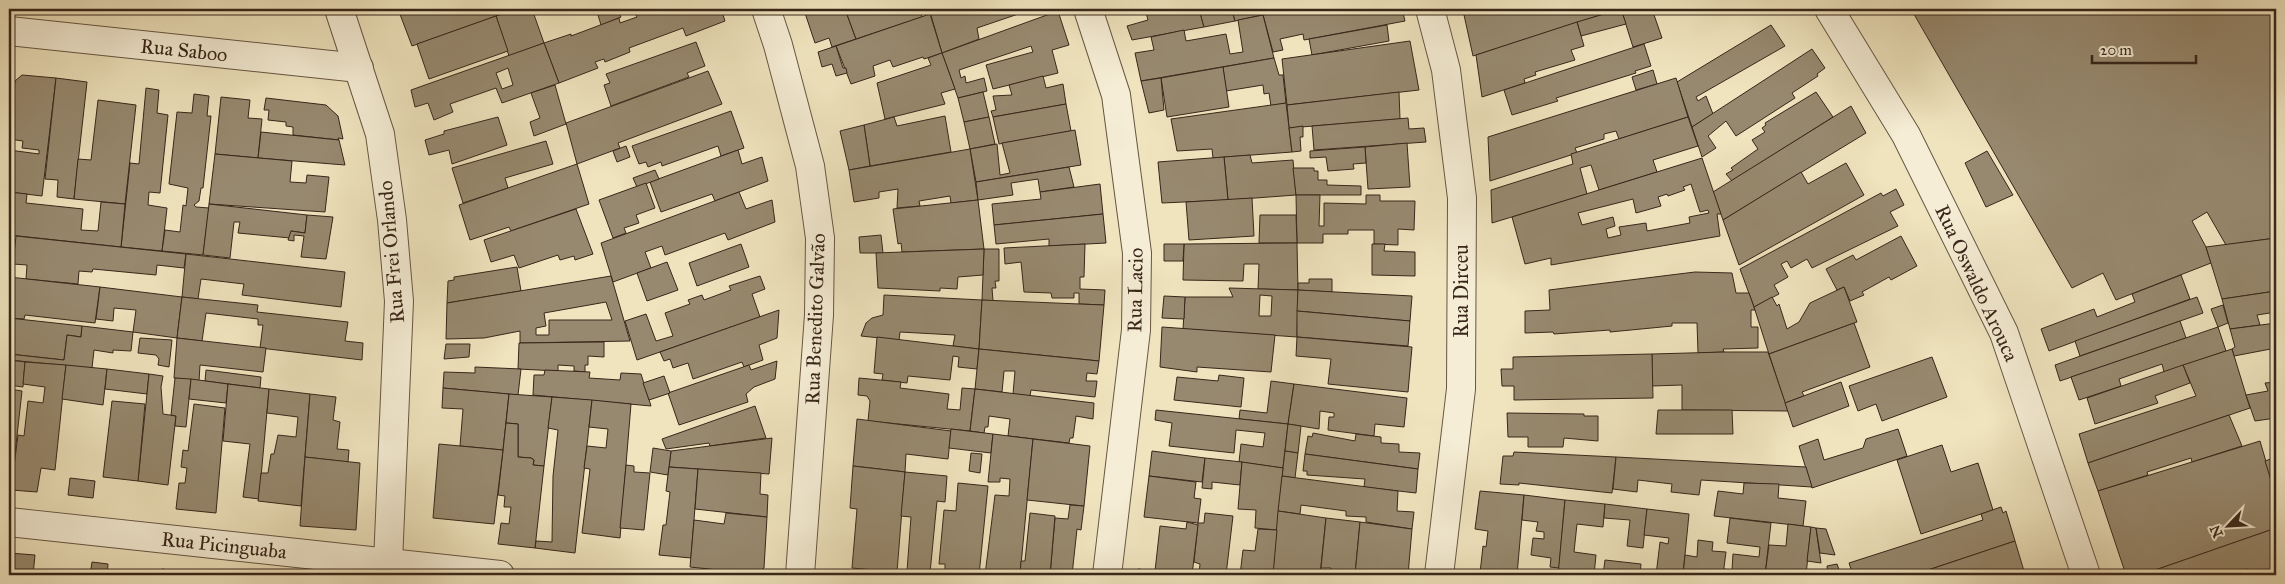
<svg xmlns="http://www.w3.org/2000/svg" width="2285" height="584" viewBox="0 0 2285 584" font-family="'IM FELL Great Primer',serif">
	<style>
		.building { fill: #97896f; stroke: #38261a; fill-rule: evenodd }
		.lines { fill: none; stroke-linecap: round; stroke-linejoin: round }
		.street-casing { stroke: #665643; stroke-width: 30 }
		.street { stroke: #f5edd5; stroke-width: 28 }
		.labels { text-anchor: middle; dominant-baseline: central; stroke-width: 4; stroke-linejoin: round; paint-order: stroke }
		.street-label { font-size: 20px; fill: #38261a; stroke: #f5edd5 }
	</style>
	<rect width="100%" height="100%" fill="#efe4be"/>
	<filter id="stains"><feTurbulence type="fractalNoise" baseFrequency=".004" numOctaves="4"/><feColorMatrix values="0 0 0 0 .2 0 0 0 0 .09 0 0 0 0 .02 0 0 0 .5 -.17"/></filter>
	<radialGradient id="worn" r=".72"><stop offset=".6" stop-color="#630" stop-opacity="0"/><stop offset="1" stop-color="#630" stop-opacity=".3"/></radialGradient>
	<g class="building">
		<path d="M 202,9 L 245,9 L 246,13 L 202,10 Z"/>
		<path d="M 398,9 L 516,9 L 412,46 Z"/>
		<path d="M 516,9 L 532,9 L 544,43 L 509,56 L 496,16 Z"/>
		<path d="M 600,9 L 617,9 L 621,17 L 601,25 L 598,15 L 602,13 Z"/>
		<path d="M 643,9 L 721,9 L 725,21 L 686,36 L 683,28 L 629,48 L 630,52 L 605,62 L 604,59 L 595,62 L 598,68 L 559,83 L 544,43 L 571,34 L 571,36 L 619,18 L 620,23 L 637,17 L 635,12 Z"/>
		<path d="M 815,9 L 845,9 L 856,39 L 832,47 L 829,38 L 815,43 L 805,13 Z"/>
		<path d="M 845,9 L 919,9 L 922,17 L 856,39 Z"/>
		<path d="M 940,9 L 1033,9 L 977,28 L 979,39 L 942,53 L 930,12 Z"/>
		<path d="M 1145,9 L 1199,9 L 1204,27 L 1132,40 L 1127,26 L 1148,20 Z"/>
		<path d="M 1199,9 L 1232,9 L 1235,21 L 1204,27 Z"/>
		<path d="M 1232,9 L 1260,9 L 1262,15 L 1235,21 Z"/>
		<path d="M 1260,9 L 1277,9 L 1278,13 L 1262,15 Z"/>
		<path d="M 1298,9 L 1402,9 L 1405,21 L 1304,40 L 1303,34 L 1280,39 L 1283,50 L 1273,52 L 1263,15 Z"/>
		<path d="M 1482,9 L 1616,9 L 1616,10 L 1473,56 L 1464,15 Z"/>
		<path d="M 1621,9 L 1652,9 L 1662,38 L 1633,47 Z"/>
		<path d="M 1621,9 L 1626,24 L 1581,36 L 1577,22 Z"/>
		<path d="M 1911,9 L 2276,9 L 2276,238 L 2226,245 L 2207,212 L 2192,221 L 2206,247 L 2211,263 L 2116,300 L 2103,273 L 2072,288 Z"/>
		<path d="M 1058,11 L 1069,45 L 1052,50 L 1058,73 L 993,89 L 986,65 L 1033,52 L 1031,46 L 959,70 L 961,78 L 965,76 L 966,83 L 984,78 L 987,91 L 958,98 L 942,53 Z"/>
		<path d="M 930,14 L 942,53 L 924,59 L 923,57 L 893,67 L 890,60 L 873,66 L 875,76 L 851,84 L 836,46 Z"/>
		<path d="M 1263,15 L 1274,58 L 1141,81 L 1135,53 L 1154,50 L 1151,37 L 1184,30 L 1186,41 L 1226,34 L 1230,54 L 1243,52 L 1238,20 Z"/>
		<path d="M 496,16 L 508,51 L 429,79 L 417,44 Z"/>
		<path d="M 1577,22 L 1584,46 L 1571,50 L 1575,60 L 1535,72 L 1536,75 L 1524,79 L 1525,83 L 1482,97 L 1476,55 Z"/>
		<path d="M 1387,25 L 1389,41 L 1312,55 L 1309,39 Z"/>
		<path d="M 1771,25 L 1785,46 L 1696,97 L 1698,101 L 1706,96 L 1713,114 L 1692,127 L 1677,82 Z"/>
		<path d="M 1410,41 L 1419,90 L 1287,105 L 1282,59 Z"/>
		<path d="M 696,42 L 705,66 L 687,73 L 689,77 L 611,106 L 604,85 L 610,83 L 606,74 Z"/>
		<path d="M 544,43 L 559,83 L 502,103 L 496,88 L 450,104 L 453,112 L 434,120 L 428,103 L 415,107 L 411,90 ZM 508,68 L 513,85 L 502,89 L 496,73 Z"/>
		<path d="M 1644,44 L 1651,66 L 1635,71 L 1636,73 L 1556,98 L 1558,101 L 1512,115 L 1504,90 Z"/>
		<path d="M 836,46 L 843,68 L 846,68 L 847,73 L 836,76 L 832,64 L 822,67 L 818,52 Z"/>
		<path d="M 1812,49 L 1825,68 L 1817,74 L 1818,76 L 1792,93 L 1795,98 L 1736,136 L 1726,121 L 1708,136 L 1716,148 L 1702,157 L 1692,127 Z"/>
		<path d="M 942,53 L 955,89 L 941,93 L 945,104 L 885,119 L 877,83 L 931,65 L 928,58 Z"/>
		<path d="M 1274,58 L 1279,75 L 1283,75 L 1286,103 L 1271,106 L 1269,93 L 1264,94 L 1263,85 L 1226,91 L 1223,67 Z"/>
		<path d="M 1223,67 L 1229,107 L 1167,117 L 1161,78 Z"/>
		<path d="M 1653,70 L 1657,84 L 1636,90 L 1632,77 Z"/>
		<path d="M 708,71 L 722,104 L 618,143 L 620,148 L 577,164 L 566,123 Z"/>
		<path d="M 22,75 L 56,78 L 42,196 L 9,192 L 9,150 L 39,154 L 39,150 L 22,148 L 23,141 L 9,139 L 15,81 Z"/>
		<path d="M 1043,76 L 1046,88 L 1063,84 L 1066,104 L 993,117 L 991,111 L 996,110 L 993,96 L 1012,95 L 1009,85 Z"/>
		<path d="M 56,78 L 87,82 L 74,199 L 57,197 L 58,180 L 45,179 Z"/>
		<path d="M 1161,78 L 1164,110 L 1149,113 L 1141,81 Z"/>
		<path d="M 1676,78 L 1688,117 L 1619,139 L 1616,131 L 1604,134 L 1604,139 L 1575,148 L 1577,153 L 1490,181 L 1488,137 Z"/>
		<path d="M 555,85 L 566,124 L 534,136 L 530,122 L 540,118 L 531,93 Z"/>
		<path d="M 146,88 L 159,90 L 157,113 L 168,115 L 160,193 L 149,192 L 148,205 L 167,208 L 162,251 L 121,247 L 130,163 L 139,164 Z"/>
		<path d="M 983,92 L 989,117 L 964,122 L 958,98 Z"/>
		<path d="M 1399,92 L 1400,119 L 1289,128 L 1287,105 Z"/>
		<path d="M 1816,92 L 1833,117 L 1732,181 L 1726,174 L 1733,170 L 1731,168 L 1758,149 L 1752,140 L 1765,132 L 1762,128 L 1766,125 L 1765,123 Z"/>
		<path d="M 194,94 L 209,96 L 207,116 L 211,116 L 203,188 L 201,188 L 199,201 L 194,205 L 196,207 L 209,208 L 203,255 L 162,251 L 165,230 L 180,232 L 183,205 L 186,206 L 188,188 L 169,184 L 177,112 L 192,113 Z"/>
		<path d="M 221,97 L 250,100 L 248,118 L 262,119 L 258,158 L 215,154 Z"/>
		<path d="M 266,98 L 326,105 L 338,116 L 343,139 L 338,138 L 339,140 L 293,135 L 293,127 L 286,126 L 286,122 L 268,120 L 269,110 L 264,110 Z"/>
		<path d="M 98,100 L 136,105 L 125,204 L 74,199 L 78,159 L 91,160 Z"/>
		<path d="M 1286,103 L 1292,152 L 1213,158 L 1212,149 L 1177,151 L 1171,119 Z"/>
		<path d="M 1066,104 L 1071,131 L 999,144 L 993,117 Z"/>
		<path d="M 1851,106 L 1866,133 L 1723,220 L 1713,192 Z"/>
		<path d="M 731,111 L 744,148 L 721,156 L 718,146 L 662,166 L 661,162 L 648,167 L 646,162 L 639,164 L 632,146 Z"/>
		<path d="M 945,116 L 951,152 L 870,166 L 864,125 L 894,117 L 897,126 Z"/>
		<path d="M 498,117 L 507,145 L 452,164 L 449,150 L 429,155 L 425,140 L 444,134 L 444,131 Z"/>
		<path d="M 989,117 L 995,144 L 970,149 L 964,122 Z"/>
		<path d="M 1688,117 L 1698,146 L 1653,160 L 1657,172 L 1599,190 L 1591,165 L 1580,168 L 1587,194 L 1492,223 L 1491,190 L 1573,164 L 1571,154 Z"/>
		<path d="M 1408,118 L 1409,129 L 1424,128 L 1426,142 L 1314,150 L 1312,126 Z"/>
		<path d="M 864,125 L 870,166 L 849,170 L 840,131 Z"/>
		<path d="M 1303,126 L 1303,137 L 1300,137 L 1301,151 L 1292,152 L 1289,128 Z"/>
		<path d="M 1075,130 L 1081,165 L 976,182 L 970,149 L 997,144 L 1000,175 L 1010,173 L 1002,143 Z"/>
		<path d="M 261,132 L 339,140 L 345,165 L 258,158 Z"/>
		<path d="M 546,141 L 553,164 L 505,178 L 508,188 L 463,203 L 452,168 Z"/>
		<path d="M 1407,143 L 1410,187 L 1368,189 L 1365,147 Z"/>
		<path d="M 626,146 L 630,157 L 617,162 L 613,151 Z"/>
		<path d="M 1365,147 L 1366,163 L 1353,164 L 1354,169 L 1328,171 L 1326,157 L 1310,158 L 1310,151 Z"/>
		<path d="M 970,149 L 978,200 L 951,203 L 950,196 L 919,201 L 920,206 L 897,208 L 898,189 L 879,192 L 879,198 L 854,202 L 849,170 Z"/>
		<path d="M 738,150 L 742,164 L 762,157 L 768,181 L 715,201 L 712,194 L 661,212 L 650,182 Z"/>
		<path d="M 1987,151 L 2013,195 L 1986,207 L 1965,163 Z"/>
		<path d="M 215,154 L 292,161 L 290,182 L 306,183 L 307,175 L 329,177 L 325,212 L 209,204 Z"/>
		<path d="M 1250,155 L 1252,163 L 1293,160 L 1296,195 L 1228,200 L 1224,157 Z"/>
		<path d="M 1224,157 L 1228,200 L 1162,203 L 1158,162 Z"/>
		<path d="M 1702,158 L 1721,214 L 1717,214 L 1720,236 L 1551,265 L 1551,258 L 1525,264 L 1512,217 ZM 1691,184 L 1700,212 L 1708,210 L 1709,213 L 1689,217 L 1690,223 L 1647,231 L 1646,223 L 1619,227 L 1621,235 L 1608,238 L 1606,229 L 1615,226 L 1613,217 L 1582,225 L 1578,213 L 1633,199 L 1636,213 L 1661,206 L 1658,197 L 1667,194 L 1668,196 L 1685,190 L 1683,187 Z"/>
		<path d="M 1846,163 L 1864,195 L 1739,265 L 1723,220 L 1801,172 L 1808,184 Z"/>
		<path d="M 577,164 L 589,204 L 511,231 L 509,227 L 470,240 L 459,205 Z"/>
		<path d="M 1069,167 L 1074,187 L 1040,192 L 1038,179 L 1011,183 L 1013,195 L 978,200 L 976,182 Z"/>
		<path d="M 1293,168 L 1314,168 L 1314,171 L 1318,171 L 1318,180 L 1327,180 L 1327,185 L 1361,186 L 1361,195 L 1296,195 Z"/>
		<path d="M 655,170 L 659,179 L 637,187 L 633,178 Z"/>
		<path d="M 646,183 L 655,208 L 636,215 L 639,223 L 624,228 L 626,233 L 613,238 L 599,200 Z"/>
		<path d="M 1100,184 L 1103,214 L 994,225 L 992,204 L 1041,199 L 1040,192 Z"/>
		<path d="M 1896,189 L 1904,205 L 1890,212 L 1898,226 L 1812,268 L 1807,259 L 1791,268 L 1787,261 L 1781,264 L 1788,277 L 1774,285 L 1779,294 L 1754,307 L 1740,269 L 1881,193 L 1883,196 Z"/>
		<path d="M 9,192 L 27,194 L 26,203 L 83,209 L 81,230 L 98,231 L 101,202 L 125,204 L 121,247 L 9,235 Z"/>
		<path d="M 739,192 L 746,209 L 772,200 L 775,222 L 728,240 L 725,233 L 665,255 L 662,246 L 645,252 L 651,268 L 613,282 L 601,243 Z"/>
		<path d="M 1296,195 L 1320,195 L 1319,226 L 1324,226 L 1324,203 L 1366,204 L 1366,195 L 1380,195 L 1380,201 L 1415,201 L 1414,230 L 1398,229 L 1398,245 L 1374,244 L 1374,230 L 1348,230 L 1348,234 L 1323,234 L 1323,243 L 1297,243 Z"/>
		<path d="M 1252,198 L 1254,236 L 1189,240 L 1186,202 Z"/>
		<path d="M 978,200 L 984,249 L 902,252 L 901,243 L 898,244 L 893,209 Z"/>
		<path d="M 209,204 L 307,215 L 305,233 L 291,231 L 290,238 L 238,233 L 240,222 L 234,222 L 230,258 L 203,255 Z"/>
		<path d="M 576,209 L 593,254 L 575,260 L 574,256 L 560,260 L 558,255 L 519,268 L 514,255 L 491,262 L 484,240 Z"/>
		<path d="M 1103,214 L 1106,243 L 1049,246 L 1049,239 L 996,244 L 994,225 Z"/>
		<path d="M 307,215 L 333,217 L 326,259 L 301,257 L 304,236 L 294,235 L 294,241 L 288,240 L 291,231 L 305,233 Z"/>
		<path d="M 1260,215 L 1296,215 L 1297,243 L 1259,243 Z"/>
		<path d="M 881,235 L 883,253 L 860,253 L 859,237 Z"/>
		<path d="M 16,236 L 186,254 L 184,268 L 157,265 L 156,275 L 93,269 L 92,272 L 79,271 L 78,284 L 26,279 L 27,265 L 13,264 Z"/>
		<path d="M 1901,236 L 1917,266 L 1891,280 L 1889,277 L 1862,292 L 1864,295 L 1850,301 L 1844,287 L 1837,290 L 1826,269 L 1853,255 L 1856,260 Z"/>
		<path d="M 2276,238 L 2276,291 L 2222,299 L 2206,247 Z"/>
		<path d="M 1297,243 L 1298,290 L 1258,289 L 1259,264 L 1244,264 L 1243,281 L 1183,280 L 1184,244 Z"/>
		<path d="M 741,244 L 749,267 L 697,286 L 689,263 Z"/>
		<path d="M 1085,244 L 1084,277 L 1080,277 L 1080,289 L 1105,290 L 1104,305 L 1079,304 L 1079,293 L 1074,293 L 1074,298 L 1052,298 L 1051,293 L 1024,292 L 1021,262 L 1005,264 L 1004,248 Z"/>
		<path d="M 1164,244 L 1184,244 L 1183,261 L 1164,261 Z"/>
		<path d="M 1372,244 L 1385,244 L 1384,251 L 1415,252 L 1415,276 L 1372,275 Z"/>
		<path d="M 984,249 L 999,249 L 999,281 L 995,281 L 996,288 L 992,288 L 993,301 L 982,300 Z"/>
		<path d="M 984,249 L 983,275 L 958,277 L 957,289 L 940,288 L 940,291 L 878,288 L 876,253 Z"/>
		<path d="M 186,254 L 345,272 L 341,307 L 242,295 L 244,284 L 201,279 L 198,299 L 182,297 Z"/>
		<path d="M 667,262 L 678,290 L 647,301 L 637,273 Z"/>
		<path d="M 517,267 L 521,291 L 447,303 L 448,281 L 454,280 L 454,277 Z"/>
		<path d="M 1695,272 L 1732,273 L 1736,293 L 1749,293 L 1755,310 L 1751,310 L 1751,327 L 1758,327 L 1758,348 L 1723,349 L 1724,352 L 1698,353 L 1697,323 L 1672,323 L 1672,326 L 1610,332 L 1610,330 L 1554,334 L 1553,332 L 1525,333 L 1525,311 L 1550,310 L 1549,290 Z"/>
		<path d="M 2181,275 L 2190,299 L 2049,351 L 2041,329 L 2094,309 L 2097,317 L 2135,302 L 2132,294 Z"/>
		<path d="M 611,276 L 630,341 L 520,343 L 520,331 L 484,338 L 446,339 L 447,303 ZM 606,302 L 612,320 L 549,320 L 549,335 L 536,335 L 536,328 L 546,326 L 544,313 Z"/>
		<path d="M 760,276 L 765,289 L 752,294 L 760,317 L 637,360 L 625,321 L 646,314 L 656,341 L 673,336 L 665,313 L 690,304 L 688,300 L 702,295 L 704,300 L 731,290 L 729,286 Z"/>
		<path d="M 9,277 L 100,287 L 95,323 L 25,315 L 24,319 L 9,318 Z"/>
		<path d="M 1309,279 L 1332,279 L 1332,292 L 1298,290 L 1298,283 L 1309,283 Z"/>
		<path d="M 100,287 L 182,297 L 177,338 L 133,332 L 136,310 L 114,308 L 113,321 L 96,319 Z"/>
		<path d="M 1844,287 L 1857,322 L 1769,354 L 1754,307 L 1772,297 L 1777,306 L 1779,304 L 1787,329 L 1799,322 L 1810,303 Z"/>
		<path d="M 1229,288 L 1298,290 L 1297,337 L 1183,329 L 1185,297 L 1233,297 ZM 1260,295 L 1272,296 L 1271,316 L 1259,316 Z"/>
		<path d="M 1298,290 L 1412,296 L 1410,321 L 1297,311 Z"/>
		<path d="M 2276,291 L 2276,312 L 2257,315 L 2260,325 L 2230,329 L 2222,299 Z"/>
		<path d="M 884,295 L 982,300 L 979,349 L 953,346 L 955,335 L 900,332 L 899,340 L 861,336 L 866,323 L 872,318 L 883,315 Z"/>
		<path d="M 1164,296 L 1185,297 L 1184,319 L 1162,318 Z"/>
		<path d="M 182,297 L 258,305 L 257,312 L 348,322 L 345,341 L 363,343 L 362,360 L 260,348 L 263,325 L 258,325 L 258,319 L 206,313 L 202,341 L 177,338 Z"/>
		<path d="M 2197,297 L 2203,313 L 2080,356 L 2075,341 Z"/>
		<path d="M 982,300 L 1104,305 L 1099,361 L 979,349 Z"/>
		<path d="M 2223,305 L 2228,323 L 2218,327 L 2211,309 Z"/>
		<path d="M 779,310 L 777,338 L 759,345 L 763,360 L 744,367 L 742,362 L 693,379 L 688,363 L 673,368 L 670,359 L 664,361 L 660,352 Z"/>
		<path d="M 1297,311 L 1410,321 L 1408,346 L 1297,337 Z"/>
		<path d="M 9,318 L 82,326 L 81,337 L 67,335 L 64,360 L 9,354 Z"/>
		<path d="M 2180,321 L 2186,338 L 2060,381 L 2055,365 Z"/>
		<path d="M 1854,323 L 1870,367 L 1802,392 L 1804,396 L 1785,403 L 1769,354 Z"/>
		<path d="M 2276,323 L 2276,348 L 2234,356 L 2232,349 L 2235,347 L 2230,329 Z"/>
		<path d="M 82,326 L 133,332 L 131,351 L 113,350 L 113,353 L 94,350 L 92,368 L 9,360 L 9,354 L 64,360 L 67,335 L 81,337 Z"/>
		<path d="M 1162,327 L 1275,335 L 1271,372 L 1197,367 L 1197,372 L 1160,367 Z"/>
		<path d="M 2218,327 L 2226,351 L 2164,372 L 2162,364 L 2119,379 L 2121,386 L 2079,400 L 2071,377 Z"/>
		<path d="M 877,337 L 979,349 L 977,369 L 958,367 L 959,357 L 953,356 L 950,380 L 908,376 L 907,383 L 882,380 L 883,374 L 874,373 Z"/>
		<path d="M 1297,337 L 1412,347 L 1408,392 L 1328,384 L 1331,359 L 1296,356 Z"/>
		<path d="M 140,338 L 172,340 L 169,367 L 158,365 L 159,359 L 156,355 L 138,353 Z"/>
		<path d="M 177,338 L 266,348 L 263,372 L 200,365 L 199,381 L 174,378 Z"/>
		<path d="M 604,342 L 604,357 L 588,356 L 588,365 L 585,365 L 585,372 L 574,371 L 574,366 L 558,365 L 558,371 L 518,369 L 519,343 Z"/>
		<path d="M 446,344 L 470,344 L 469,357 L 444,359 Z"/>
		<path d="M 979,349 L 1099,361 L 1097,374 L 1087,373 L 1086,381 L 1097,381 L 1095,397 L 1031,390 L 1030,396 L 1013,394 L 1015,371 L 1004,371 L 1002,392 L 975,389 Z"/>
		<path d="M 2232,349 L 2250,408 L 2088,463 L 2079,434 L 2196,396 L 2183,365 Z"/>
		<path d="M 1724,352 L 1768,352 L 1788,411 L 1682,410 L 1682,385 L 1652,386 L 1652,354 Z"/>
		<path d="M 1652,354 L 1653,398 L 1514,400 L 1514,386 L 1502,386 L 1501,369 L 1513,369 L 1513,357 Z"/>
		<path d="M 1932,357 L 1947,397 L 1882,421 L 1876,404 L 1858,411 L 1849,386 Z"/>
		<path d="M 9,360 L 25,362 L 23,387 L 9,385 Z"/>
		<path d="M 777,361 L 775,379 L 754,387 L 746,394 L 748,402 L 679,425 L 668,393 L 749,365 L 751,370 Z"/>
		<path d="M 25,362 L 66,365 L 55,470 L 41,468 L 37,492 L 11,490 L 18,435 L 24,436 L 28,401 L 43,403 L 45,387 L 23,384 Z"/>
		<path d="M 66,365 L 107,369 L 103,405 L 62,399 Z"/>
		<path d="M 2183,365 L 2190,383 L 2155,396 L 2158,403 L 2095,424 L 2087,398 Z"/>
		<path d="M 475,367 L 521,369 L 518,395 L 443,388 L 444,372 L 475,373 Z"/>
		<path d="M 107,369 L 149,374 L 147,394 L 105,389 Z"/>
		<path d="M 206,370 L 261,377 L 260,388 L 205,381 Z"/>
		<path d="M 545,370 L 590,372 L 589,378 L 620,380 L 621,373 L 641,374 L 651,406 L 533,395 L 534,375 L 544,375 Z"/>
		<path d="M 149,374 L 163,376 L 161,387 L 163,414 L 176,416 L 168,485 L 138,481 Z"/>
		<path d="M 1219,375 L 1244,378 L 1241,407 L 1174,400 L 1177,377 L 1218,381 Z"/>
		<path d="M 664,376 L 670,393 L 649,400 L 643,383 Z"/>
		<path d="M 175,378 L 191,379 L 186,427 L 175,426 L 176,416 L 171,415 Z"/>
		<path d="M 859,378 L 901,382 L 900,388 L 949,394 L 947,409 L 960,410 L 962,388 L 975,389 L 970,431 L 868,421 L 870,401 L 867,396 L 858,395 Z"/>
		<path d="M 191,379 L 228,384 L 226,403 L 189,399 Z"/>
		<path d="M 1271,381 L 1294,384 L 1288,424 L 1239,419 L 1240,410 L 1267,413 Z"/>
		<path d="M 1841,382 L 1849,406 L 1793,427 L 1785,403 Z"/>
		<path d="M 2276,382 L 2276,418 L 2255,421 L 2246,395 L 2268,391 L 2265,383 Z"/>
		<path d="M 228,384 L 269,389 L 259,499 L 243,497 L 250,444 L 223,441 Z"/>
		<path d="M 1294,384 L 1407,398 L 1404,427 L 1375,424 L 1374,436 L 1328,430 L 1329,417 L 1334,417 L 1334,413 L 1320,411 L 1319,429 L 1288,424 Z"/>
		<path d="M 443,388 L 509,394 L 503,450 L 460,446 L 463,409 L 442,408 Z"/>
		<path d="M 9,389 L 22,391 L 11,490 L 9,490 Z"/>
		<path d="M 269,389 L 310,394 L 301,506 L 258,501 L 261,473 L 268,473 L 271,454 L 274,454 L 278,435 L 296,437 L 298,417 L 267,413 Z"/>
		<path d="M 975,389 L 1094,403 L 1093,419 L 1076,416 L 1073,438 L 1070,438 L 1069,443 L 1008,436 L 1010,419 L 989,416 L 988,427 L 985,427 L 984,433 L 970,431 Z"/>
		<path d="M 310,394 L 336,397 L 333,420 L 340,422 L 337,449 L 349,450 L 348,462 L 305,457 Z"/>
		<path d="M 509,394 L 552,397 L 544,466 L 533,465 L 534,460 L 531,458 L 518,457 L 518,424 L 506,423 Z"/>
		<path d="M 552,397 L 592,400 L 575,553 L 535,548 L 536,541 L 552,542 L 553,476 L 558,430 L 548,428 Z"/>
		<path d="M 592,400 L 631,404 L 620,538 L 582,533 L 590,469 L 584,468 L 587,446 L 606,448 L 608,429 L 589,427 Z"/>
		<path d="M 112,401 L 145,404 L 138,481 L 103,477 Z"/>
		<path d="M 194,404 L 225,408 L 216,513 L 176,509 L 179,483 L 185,483 L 187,468 L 181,467 L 183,450 L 188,451 Z"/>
		<path d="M 755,406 L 766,438 L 710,446 L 709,443 L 666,449 L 662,439 Z"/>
		<path d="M 1156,410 L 1288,424 L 1283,468 L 1239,462 L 1241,444 L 1263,447 L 1265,433 L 1236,430 L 1234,453 L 1169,446 L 1172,423 L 1155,420 Z"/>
		<path d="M 1658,410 L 1732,410 L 1733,434 L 1656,434 Z"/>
		<path d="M 1507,413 L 1584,414 L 1584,416 L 1598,416 L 1598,441 L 1564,438 L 1563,447 L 1528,447 L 1528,437 L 1508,437 Z"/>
		<path d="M 2229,415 L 2242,446 L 2192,462 L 2191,458 L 2147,472 L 2148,475 L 2098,491 L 2088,463 Z"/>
		<path d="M 857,419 L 951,431 L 948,459 L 906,454 L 905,472 L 853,466 Z"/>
		<path d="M 506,423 L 518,424 L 518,457 L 531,458 L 534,460 L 533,465 L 544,466 L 535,548 L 498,544 L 501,523 L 509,524 L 511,507 L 504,507 L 505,496 L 498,495 Z"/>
		<path d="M 1288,424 L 1301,426 L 1298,453 L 1285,451 Z"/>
		<path d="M 951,429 L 993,434 L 991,453 L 949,448 Z"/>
		<path d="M 1898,429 L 1907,456 L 1812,488 L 1799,446 L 1818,439 L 1824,460 L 1863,448 L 1866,439 Z"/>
		<path d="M 1313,433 L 1355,441 L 1356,434 L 1381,437 L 1381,443 L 1399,444 L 1399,452 L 1420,453 L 1418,469 L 1305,454 L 1308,436 L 1312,437 Z"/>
		<path d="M 993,434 L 1033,439 L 1020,575 L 985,575 L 995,495 L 1009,496 L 1010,479 L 1000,478 L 1000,482 L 988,482 Z"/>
		<path d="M 772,438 L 769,474 L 669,467 L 671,451 Z"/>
		<path d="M 1033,439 L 1090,446 L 1084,506 L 1027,500 Z"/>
		<path d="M 2260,441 L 2276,496 L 2276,528 L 2141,575 L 2126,575 L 2098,491 Z"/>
		<path d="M 439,444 L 503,450 L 494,524 L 433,518 Z"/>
		<path d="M 1942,445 L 1951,472 L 1978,463 L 1993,510 L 1921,534 L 1897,460 Z"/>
		<path d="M 653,448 L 671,451 L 668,475 L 650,472 Z"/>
		<path d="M 1152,451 L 1205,458 L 1202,482 L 1149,476 Z"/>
		<path d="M 1285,451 L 1298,453 L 1295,478 L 1282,476 Z"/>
		<path d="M 1514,452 L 1616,457 L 1612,493 L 1519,483 L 1519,485 L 1500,484 L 1503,456 L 1513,456 Z"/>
		<path d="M 971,453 L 982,454 L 980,473 L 969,471 Z"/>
		<path d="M 1305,454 L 1418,469 L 1416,493 L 1364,487 L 1365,479 L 1307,475 L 1307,471 L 1303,471 Z"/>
		<path d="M 305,457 L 360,463 L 356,530 L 300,526 Z"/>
		<path d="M 1616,457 L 1806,467 L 1812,487 L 1701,480 L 1699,495 L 1671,492 L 1672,484 L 1638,480 L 1637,492 L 1613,489 Z"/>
		<path d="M 2276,457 L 2276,496 L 2265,461 Z"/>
		<path d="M 1205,458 L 1242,462 L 1240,485 L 1212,482 L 1212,489 L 1202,488 Z"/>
		<path d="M 1242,462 L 1283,468 L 1277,530 L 1255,528 L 1256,510 L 1238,509 Z"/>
		<path d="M 626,465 L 634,466 L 634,472 L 650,473 L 644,530 L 620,528 Z"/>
		<path d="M 853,466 L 905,472 L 897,572 L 852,568 L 857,509 L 850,508 Z"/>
		<path d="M 669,467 L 698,469 L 691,558 L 659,555 L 663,525 L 666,525 L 670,492 L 666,491 Z"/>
		<path d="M 698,469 L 761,473 L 760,494 L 768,495 L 767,517 L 695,509 Z"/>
		<path d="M 905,472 L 947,476 L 945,502 L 937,501 L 930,573 L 907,571 L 911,517 L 901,516 Z"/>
		<path d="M 1149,476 L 1196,482 L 1194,498 L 1201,499 L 1198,523 L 1144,517 Z"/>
		<path d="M 1282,476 L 1398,491 L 1397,511 L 1414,512 L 1412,529 L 1366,522 L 1366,517 L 1346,516 L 1346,511 L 1301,505 L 1300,514 L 1278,511 Z"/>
		<path d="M 70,478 L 95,481 L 93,498 L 68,495 Z"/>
		<path d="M 958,483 L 988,486 L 979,575 L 945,572 L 945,564 L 939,564 L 944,510 L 956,511 Z"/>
		<path d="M 1744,483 L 1779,484 L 1778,498 L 1806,501 L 1803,526 L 1714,516 L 1718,491 L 1743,494 Z"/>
		<path d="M 1480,491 L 1524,495 L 1517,575 L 1477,575 L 1480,573 L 1483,546 L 1486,547 L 1488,531 L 1475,529 Z"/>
		<path d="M 1524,495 L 1565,500 L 1559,568 L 1550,567 L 1551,558 L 1531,555 L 1533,538 L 1544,539 L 1544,532 L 1536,531 L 1538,522 L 1522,520 Z"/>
		<path d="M 1565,500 L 1605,504 L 1603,527 L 1577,524 L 1574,552 L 1596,555 L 1594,575 L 1558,575 Z"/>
		<path d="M 1605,504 L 1647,509 L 1643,548 L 1627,546 L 1630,520 L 1604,518 Z"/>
		<path d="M 1070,505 L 1084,506 L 1081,530 L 1077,529 L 1072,575 L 1050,575 L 1055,518 L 1068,519 Z"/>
		<path d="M 2001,507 L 2003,513 L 2006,511 L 2015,541 L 1913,575 L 1853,575 L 1849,563 L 1983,520 L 1981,514 Z"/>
		<path d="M 1647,509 L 1689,514 L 1683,575 L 1656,575 L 1660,542 L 1668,544 L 1669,538 L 1644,535 Z"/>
		<path d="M 1278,511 L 1326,518 L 1320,575 L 1284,575 L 1284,572 L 1273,571 Z"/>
		<path d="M 726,513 L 767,517 L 764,568 L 756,574 L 690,567 L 694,520 L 724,524 Z"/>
		<path d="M 1030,513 L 1055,516 L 1050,575 L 1020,575 L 1021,561 L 1025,561 Z"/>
		<path d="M 1205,513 L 1233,516 L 1226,575 L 1199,575 L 1200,564 L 1194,562 L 1198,523 L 1204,523 Z"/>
		<path d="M 1326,518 L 1360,522 L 1355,575 L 1331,575 L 1331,568 L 1321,568 Z"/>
		<path d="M 1730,518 L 1771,523 L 1765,575 L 1723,575 L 1724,569 L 1732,570 L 1733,554 L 1759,557 L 1760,547 L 1727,543 Z"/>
		<path d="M 1187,522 L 1198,525 L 1192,575 L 1138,575 L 1138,569 L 1155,571 L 1160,526 L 1186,529 Z"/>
		<path d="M 1360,522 L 1412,529 L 1408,575 L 1355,575 Z"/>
		<path d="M 1788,524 L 1811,527 L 1806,575 L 1765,575 L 1769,545 L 1786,546 Z"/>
		<path d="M 1811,527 L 1816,528 L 1821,563 L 1807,561 Z"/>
		<path d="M 1816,528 L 1826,529 L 1835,555 L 1820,553 Z"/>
		<path d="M 2276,528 L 2276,575 L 2250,575 L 2248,569 L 2227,575 L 2141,575 Z"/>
		<path d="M 1258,529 L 1277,530 L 1273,575 L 1238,575 L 1240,575 L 1243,550 L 1255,551 Z"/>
		<path d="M 1698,540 L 1713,542 L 1712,551 L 1726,552 L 1723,575 L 1683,575 L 1685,555 L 1697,557 Z"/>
		<path d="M 2015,541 L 2024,571 L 2022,572 L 2023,575 L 1913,575 Z"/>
		<path d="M 9,553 L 35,555 L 33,575 L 9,575 Z"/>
		<path d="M 1605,560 L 1641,564 L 1640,575 L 1603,575 Z"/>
		<path d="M 92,562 L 108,564 L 107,575 L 90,575 Z"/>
		<path d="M 1837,564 L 1841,575 L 1828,575 L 1827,566 Z"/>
		<path d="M 162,569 L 191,573 L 190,575 L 161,575 Z"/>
	</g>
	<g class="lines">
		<defs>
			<g id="street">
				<path d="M 339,9 L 380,134 L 392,220 L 399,301 L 388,563"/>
				<path d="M 766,9 L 778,45 L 810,166 L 820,238 L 819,315 L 800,575"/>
				<path d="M 1088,9 L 1116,95 L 1137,253 L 1136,330 L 1107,575"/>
				<path d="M 1430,9 L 1446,70 L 1462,198 L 1461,389 L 1439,575"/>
				<path d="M 1829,9 L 1906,135 L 2004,333 L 2086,575"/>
				<path d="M 9,31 L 359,68"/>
				<path d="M 9,522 L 500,575"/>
			</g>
		</defs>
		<use href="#street" class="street-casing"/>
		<use href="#street" class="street"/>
	</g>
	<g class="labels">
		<g class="street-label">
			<text transform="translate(184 50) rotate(6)">Rua Saboo</text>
			<text transform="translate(391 252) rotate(-95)">Rua Frei Orlando</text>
			<text transform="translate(1977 283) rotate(65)">Rua Oswaldo Arouca</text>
			<text transform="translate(1135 290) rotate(-89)">Rua Lacio</text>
			<text transform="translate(1461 291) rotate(-90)">Rua Dirceu</text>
			<text transform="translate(815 319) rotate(-88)">Rua Benedito Galvão</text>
			<text transform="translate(224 545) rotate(6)">Rua Picinguaba</text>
		</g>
	</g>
	<rect width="2285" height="584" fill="none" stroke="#efe4be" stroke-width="30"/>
	<rect x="10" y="10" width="2265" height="564" fill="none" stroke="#38261a" stroke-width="2.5"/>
	<rect x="15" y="15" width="2255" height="554" fill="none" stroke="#38261a"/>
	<g transform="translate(2228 526) rotate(245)" stroke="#f5edd5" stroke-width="4" paint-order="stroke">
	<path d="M0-4L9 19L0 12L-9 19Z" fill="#38261a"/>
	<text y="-8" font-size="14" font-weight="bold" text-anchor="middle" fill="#38261a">N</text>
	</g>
	<path d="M2092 55v8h104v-8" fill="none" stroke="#38261a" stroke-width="2.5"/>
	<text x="2100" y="55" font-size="15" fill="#38261a" stroke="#f5edd5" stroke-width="4" paint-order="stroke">20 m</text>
	<rect width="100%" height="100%" filter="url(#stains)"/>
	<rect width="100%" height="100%" fill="url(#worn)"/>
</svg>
